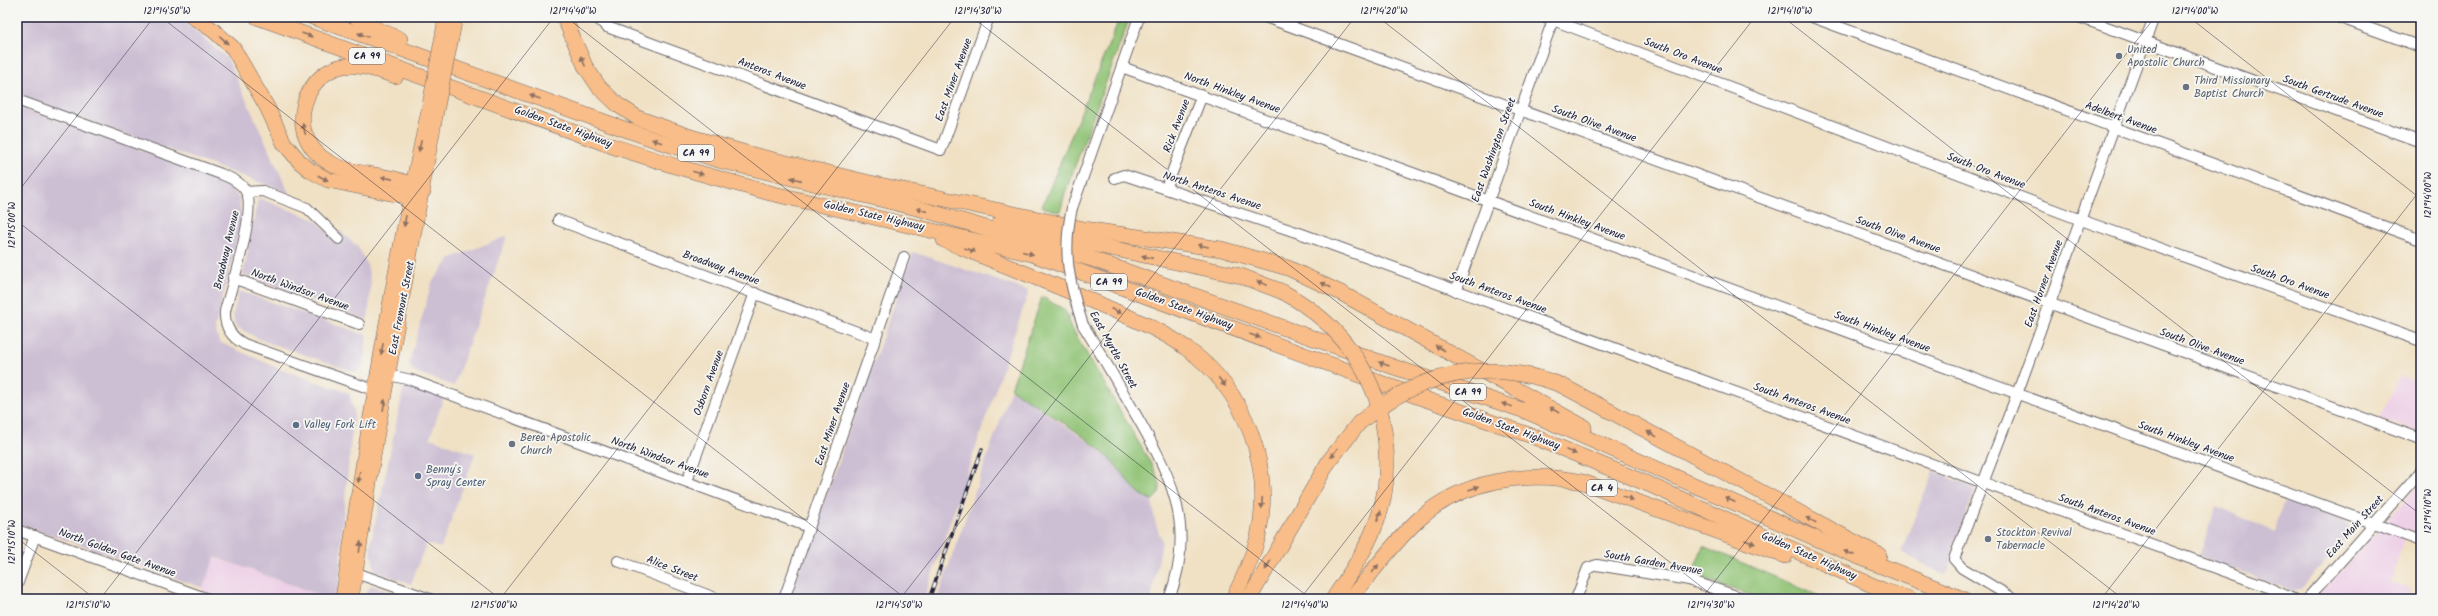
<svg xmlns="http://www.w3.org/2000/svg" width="2438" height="616" viewBox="0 0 2438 616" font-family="Kalam,sans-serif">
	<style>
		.built { fill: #eed0e7 }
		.industrial { fill: #ccbed3 }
		.green { fill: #90c374; stroke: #597258 }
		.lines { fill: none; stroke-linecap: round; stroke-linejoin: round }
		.minor-casing { stroke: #6a656b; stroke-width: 12 }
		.major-casing { stroke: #6a656b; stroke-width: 14 }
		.highway-casing { stroke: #6a656b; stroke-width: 16 }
		.minor { stroke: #fff; stroke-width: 10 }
		.major { stroke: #f8bd88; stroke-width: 13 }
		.highway { stroke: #f8bd88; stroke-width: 15 }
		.rail-casing { stroke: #22223b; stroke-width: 3.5 }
		.rail { stroke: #f6f6f2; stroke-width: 2; stroke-dasharray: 6; stroke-linecap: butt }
		.minor-bridge-casing { stroke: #6a656b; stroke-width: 12; stroke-linecap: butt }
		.major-bridge-casing { stroke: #6a656b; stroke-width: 14; stroke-linecap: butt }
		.highway-bridge-casing { stroke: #6a656b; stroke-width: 16; stroke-linecap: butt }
		.minor-bridge { stroke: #fff; stroke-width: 10 }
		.major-bridge { stroke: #f8bd88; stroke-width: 13 }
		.highway-bridge { stroke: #f8bd88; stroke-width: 15 }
		.oneway { fill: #8d7062 }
		.ticks { fill: none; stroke: #22223b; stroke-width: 1; stroke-opacity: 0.45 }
		.worship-dot { fill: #6b7280; stroke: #f6f6f2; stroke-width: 1.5 }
		.service-dot { fill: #5c6f8a; stroke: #f6f6f2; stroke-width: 1.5 }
		.labels { text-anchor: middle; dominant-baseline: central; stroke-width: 3.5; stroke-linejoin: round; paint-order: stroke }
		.shield { fill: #f6f6f2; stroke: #626272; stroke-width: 1 }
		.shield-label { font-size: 10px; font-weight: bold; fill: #22223b }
		.worship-label { font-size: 11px; fill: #5b616d; stroke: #f6f6f2; text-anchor: start }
		.street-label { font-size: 11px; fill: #22223b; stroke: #f6f6f2 }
		.service-label { font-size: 11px; fill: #4e5e75; stroke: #f6f6f2; text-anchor: start }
		.neatline { fill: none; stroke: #22223b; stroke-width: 1.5 }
		.ticks-label { font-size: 10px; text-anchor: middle; fill: #22223b }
	</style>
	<rect width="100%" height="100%" fill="#f6f6f2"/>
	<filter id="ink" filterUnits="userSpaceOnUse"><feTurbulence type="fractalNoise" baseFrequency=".025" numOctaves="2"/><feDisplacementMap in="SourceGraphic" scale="8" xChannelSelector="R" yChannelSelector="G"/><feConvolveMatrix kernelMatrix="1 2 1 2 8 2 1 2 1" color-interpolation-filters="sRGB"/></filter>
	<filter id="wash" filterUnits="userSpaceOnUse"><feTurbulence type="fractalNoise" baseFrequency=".012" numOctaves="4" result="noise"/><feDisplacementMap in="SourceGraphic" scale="16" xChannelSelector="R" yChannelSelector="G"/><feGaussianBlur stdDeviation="0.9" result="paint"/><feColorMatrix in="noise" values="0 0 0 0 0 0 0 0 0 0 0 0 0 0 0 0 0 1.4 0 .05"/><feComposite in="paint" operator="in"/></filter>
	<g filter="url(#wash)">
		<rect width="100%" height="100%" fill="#f0e1c4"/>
		<g class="built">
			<path d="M 2401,376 L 2421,383 L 2421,434 L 2379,418 Z"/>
			<path d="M 2421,483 L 2421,534 L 2407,530 L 2390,583 L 2412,589 L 2408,599 L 2323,599 L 2321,593 Z"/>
			<path d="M 214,557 L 331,599 L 223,599 L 202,591 Z"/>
		</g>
		<g class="industrial">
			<path d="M 17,17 L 175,17 L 181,19 L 227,58 L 289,193 L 17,95 Z"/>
			<path d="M 17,106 L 223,179 L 239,198 L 242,220 L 215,328 L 219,342 L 282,370 L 349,393 L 354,411 L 342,528 L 339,599 L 331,599 L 215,557 L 203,588 L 17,523 Z"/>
			<path d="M 258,198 L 316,220 L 333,238 L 340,231 L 358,247 L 367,264 L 371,284 L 368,320 L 243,275 Z"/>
			<path d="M 507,236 L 454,386 L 413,371 L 409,363 L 432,282 L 451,258 Z"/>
			<path d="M 913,252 L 1029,291 L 924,599 L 789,599 Z"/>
			<path d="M 239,291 L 367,335 L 363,367 L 355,372 L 261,340 L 235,326 L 233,314 Z"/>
			<path d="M 410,385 L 444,397 L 430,438 L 475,454 L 441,548 L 426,543 L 411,584 L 375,571 L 370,547 L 404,387 Z"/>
			<path d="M 1011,389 L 1089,442 L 1111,460 L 1138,493 L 1152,500 L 1155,522 L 1162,541 L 1151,599 L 937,599 Z"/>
			<path d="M 1933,471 L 1972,487 L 1975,491 L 1952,549 L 1951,562 L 1945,576 L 1901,552 Z"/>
			<path d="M 2285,498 L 2344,521 L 2351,530 L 2350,534 L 2300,589 L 2292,591 L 2199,557 L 2216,506 L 2274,532 Z"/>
			<path d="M 371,585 L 409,599 L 363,599 Z"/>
		</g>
		<g class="green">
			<path d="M 1120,17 L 1130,17 L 1065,193 L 1060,212 L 1042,207 Z"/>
			<path d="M 1042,297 L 1065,310 L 1073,330 L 1150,462 C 1156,474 1168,490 1152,500 C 1133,494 1125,474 1111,460 C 1083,432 1044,411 1011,389 Z"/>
			<path d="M 1703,546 L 1826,599 L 1761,599 L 1692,575 Z"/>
		</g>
	</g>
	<g filter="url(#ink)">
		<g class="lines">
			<defs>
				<g id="minor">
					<path d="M 596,17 L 607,27 L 941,150 L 989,17"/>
					<path d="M 1265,17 L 2421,439"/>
					<path d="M 1545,17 L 2081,220 L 2421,341"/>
					<path d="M 1812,17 L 2421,240"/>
					<path d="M 2079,17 L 2421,142"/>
					<path d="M 2338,17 L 2421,47"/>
					<path d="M 1122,67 L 2421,541"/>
					<path d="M 17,100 L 221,174 C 231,178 240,182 246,191 C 257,210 231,288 225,311 C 224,327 231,337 244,344 L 374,390"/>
					<path d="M 1115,178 L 1124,175 L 1302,234 L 2263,585 L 2293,599"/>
					<path d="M 1166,188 L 1202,95"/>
					<path d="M 246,192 L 263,191 L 307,208 L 339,239"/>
					<path d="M 1072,208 L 1139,17"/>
					<path d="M 558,220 L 876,339"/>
					<path d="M 233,278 L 359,324"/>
					<path d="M 1456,291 L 1554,17"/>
					<path d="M 1083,325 C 1100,352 1116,380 1132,408 C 1169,472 1198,524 1169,599"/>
					<path d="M 389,375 L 411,380 L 809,527"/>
					<path d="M 687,481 L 755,293"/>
					<path d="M 17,530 L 208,599"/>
					<path d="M 618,561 L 718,599"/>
					<path d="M 356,573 L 430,599"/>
					<path d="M 17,585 L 35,536"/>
					<path d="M 784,599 L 904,257"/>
					<path d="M 1576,599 L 1588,568 L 1597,565 L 1689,580 L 1745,599"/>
					<path d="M 2014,599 L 1962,568 L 1954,559 L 2017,394 L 2154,17"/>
					<path d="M 2307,599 L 2421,471"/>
				</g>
				<g id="major">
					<path d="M 442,35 L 445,17"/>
					<path d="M 452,38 L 456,17"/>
					<path d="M 342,599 C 366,435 392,272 428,110"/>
					<path d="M 352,599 L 377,438 L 437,111"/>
				</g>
				<g id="highway">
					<path d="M 193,17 L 213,30 L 233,48 L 267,107 L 284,143 L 300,162 L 311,171 L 328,180 L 409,197 L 423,191"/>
					<path d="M 257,17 L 612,146 L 675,166 L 770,193 L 1032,254 L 1416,396 L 1532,436 L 1648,484 L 1885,591 L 1910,599"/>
					<path d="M 312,17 L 658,141 L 722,161 L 921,209 L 1092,259 L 1391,366 L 1525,411 L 1847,552 L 1963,599"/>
					<path d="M 356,17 L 367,25 L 400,39"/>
					<path d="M 564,17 L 585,66 L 599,87 L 618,105 L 638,118 L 691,137 L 749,154 L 866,182 L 1084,229 L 1221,249 L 1288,268 L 1341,293 L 1584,427"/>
					<path d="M 396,76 C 380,71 356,62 339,67 C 310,75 293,114 308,141 C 331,184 388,166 423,191"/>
					<path d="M 999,224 L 1241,276 L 1283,292"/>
					<path d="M 944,240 C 997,263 1052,283 1106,307 C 1133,319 1162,330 1186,348 C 1246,390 1274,467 1258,537 C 1252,559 1243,579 1233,599"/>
					<path d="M 1561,385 L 1879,555"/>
					<path d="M 1249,599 L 1329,461 L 1359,423"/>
					<path d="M 1333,599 C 1376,536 1397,497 1382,418"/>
					<path d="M 1350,599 C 1372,573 1392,544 1418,520 C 1462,480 1526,470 1583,482 L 1785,556"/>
				</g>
			</defs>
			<use href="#minor" class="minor-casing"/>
			<use href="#major" class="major-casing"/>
			<use href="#highway" class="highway-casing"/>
			<use href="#minor" class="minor"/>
			<use href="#major" class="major"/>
			<use href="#highway" class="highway"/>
			<defs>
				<path id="rail" d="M 929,599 L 982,449"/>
			</defs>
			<use href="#rail" class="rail-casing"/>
			<use href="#rail" class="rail"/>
			<defs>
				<path id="minor-bridge" d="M 1072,208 C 1062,252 1069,283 1083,325"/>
				<g id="major-bridge">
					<path d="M 428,110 L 442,35"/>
					<path d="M 437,111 L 452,38"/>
				</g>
				<g id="highway-bridge">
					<path d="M 1283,292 C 1334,320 1368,362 1382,418"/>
					<path d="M 1359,423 C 1419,372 1486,357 1561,385"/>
				</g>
			</defs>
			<use href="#minor-bridge" class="minor-bridge-casing"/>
			<use href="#major-bridge" class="major-bridge-casing"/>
			<use href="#highway-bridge" class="highway-bridge-casing"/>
			<use href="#minor-bridge" class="minor-bridge"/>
			<use href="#major-bridge" class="major-bridge"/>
			<use href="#highway-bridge" class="highway-bridge"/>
		</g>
		<defs><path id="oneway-solid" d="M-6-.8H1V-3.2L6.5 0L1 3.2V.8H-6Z"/></defs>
		<g class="oneway">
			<use href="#oneway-solid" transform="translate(307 35) rotate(20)"/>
			<use href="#oneway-solid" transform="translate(363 35) rotate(-160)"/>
			<use href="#oneway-solid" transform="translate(224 40) rotate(44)"/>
			<use href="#oneway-solid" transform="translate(583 61) rotate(-113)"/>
			<use href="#oneway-solid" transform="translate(535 97) rotate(-161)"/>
			<use href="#oneway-solid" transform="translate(304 129) rotate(-105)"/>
			<use href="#oneway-solid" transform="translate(657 141) rotate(-161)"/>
			<use href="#oneway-solid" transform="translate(420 146) rotate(102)"/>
			<use href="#oneway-solid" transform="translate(698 173) rotate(17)"/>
			<use href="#oneway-solid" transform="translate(323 178) rotate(27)"/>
			<use href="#oneway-solid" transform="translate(387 178) rotate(-169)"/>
			<use href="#oneway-solid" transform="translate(796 179) rotate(-167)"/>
			<use href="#oneway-solid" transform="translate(922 210) rotate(-164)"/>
			<use href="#oneway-solid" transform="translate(405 221) rotate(100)"/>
			<use href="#oneway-solid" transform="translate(1203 246) rotate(-170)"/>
			<use href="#oneway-solid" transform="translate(970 250) rotate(20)"/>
			<use href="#oneway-solid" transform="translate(1028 253) rotate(15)"/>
			<use href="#oneway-solid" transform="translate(1147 257) rotate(-167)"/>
			<use href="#oneway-solid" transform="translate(1262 283) rotate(-159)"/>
			<use href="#oneway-solid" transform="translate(1326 285) rotate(-152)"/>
			<use href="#oneway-solid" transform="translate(1116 311) rotate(24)"/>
			<use href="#oneway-solid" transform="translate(1255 336) rotate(20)"/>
			<use href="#oneway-solid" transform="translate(1440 348) rotate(-151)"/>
			<use href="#oneway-solid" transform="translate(382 349) rotate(101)"/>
			<use href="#oneway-solid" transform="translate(1384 364) rotate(-160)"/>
			<use href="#oneway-solid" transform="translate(1222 382) rotate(51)"/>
			<use href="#oneway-solid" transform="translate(384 405) rotate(-81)"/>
			<use href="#oneway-solid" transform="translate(1507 405) rotate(-162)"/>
			<use href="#oneway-solid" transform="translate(1554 410) rotate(-151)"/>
			<use href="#oneway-solid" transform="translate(1652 434) rotate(-151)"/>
			<use href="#oneway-solid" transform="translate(1571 452) rotate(22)"/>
			<use href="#oneway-solid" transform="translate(1334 453) rotate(125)"/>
			<use href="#oneway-solid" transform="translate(359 477) rotate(98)"/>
			<use href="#oneway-solid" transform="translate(1474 488) rotate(-19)"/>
			<use href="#oneway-solid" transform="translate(1628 498) rotate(20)"/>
			<use href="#oneway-solid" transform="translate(1730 500) rotate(-156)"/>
			<use href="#oneway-solid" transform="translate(1262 503) rotate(92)"/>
			<use href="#oneway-solid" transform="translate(1379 516) rotate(-74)"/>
			<use href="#oneway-solid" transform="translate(1811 520) rotate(-152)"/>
			<use href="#oneway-solid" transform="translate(1750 542) rotate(20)"/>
			<use href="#oneway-solid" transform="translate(360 547) rotate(-82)"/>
			<use href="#oneway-solid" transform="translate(1849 553) rotate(-157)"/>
			<use href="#oneway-solid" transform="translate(1268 565) rotate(120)"/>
			<use href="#oneway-solid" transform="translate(1375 569) rotate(-51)"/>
		</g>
	</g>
	<path class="ticks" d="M 161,17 L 906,599M 566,17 L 1311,599M 972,17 L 1717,599M 1378,17 L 2123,599M 1783,17 L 2421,515M 2189,17 L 2421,199M 17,193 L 154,17M 17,221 L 500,599M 17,538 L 95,599M 100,599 L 554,17M 500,599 L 955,17M 900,599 L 1355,17M 1300,599 L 1755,17M 1701,599 L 2155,17M 2101,599 L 2421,189"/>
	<g class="worship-dot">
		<circle cx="2119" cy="56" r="4"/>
		<circle cx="2186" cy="87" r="4"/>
		<circle cx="512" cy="444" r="4"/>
		<circle cx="1988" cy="539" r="4"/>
	</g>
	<g class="service-dot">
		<circle cx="296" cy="425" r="4"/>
		<circle cx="418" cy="476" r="4"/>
	</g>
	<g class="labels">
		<g class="shield">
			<rect x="349" y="48" width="36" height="16" rx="3"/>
			<rect x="678" y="145" width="36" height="16" rx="3"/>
			<rect x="1091" y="274" width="36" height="16" rx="3"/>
			<rect x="1450" y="384" width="36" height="16" rx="3"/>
			<rect x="1587" y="480" width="30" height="16" rx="3"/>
		</g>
		<g class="shield-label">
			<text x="367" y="56">CA 99</text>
			<text x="696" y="153">CA 99</text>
			<text x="1109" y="282">CA 99</text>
			<text x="1468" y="392">CA 99</text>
			<text x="1602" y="488">CA 4</text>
		</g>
		<g class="worship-label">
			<text x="2127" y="50">United<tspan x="2127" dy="13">Apostolic Church</tspan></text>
			<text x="2194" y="81">Third Missionary<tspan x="2194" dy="13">Baptist Church</tspan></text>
			<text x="520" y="438">Berea Apostolic<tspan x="520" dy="13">Church</tspan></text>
			<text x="1996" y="533">Stockton Revival<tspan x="1996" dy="13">Tabernacle</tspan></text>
		</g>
		<g class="street-label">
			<text transform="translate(1683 56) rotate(21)">South Oro Avenue</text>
			<text transform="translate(772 74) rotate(21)">Anteros Avenue</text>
			<text transform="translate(954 80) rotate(-70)">East Miner Avenue</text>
			<text transform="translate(1232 93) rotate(20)">North Hinkley Avenue</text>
			<text transform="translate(2333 97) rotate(20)">South Gertrude Avenue</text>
			<text transform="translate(2121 118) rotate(20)">Adelbert Avenue</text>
			<text transform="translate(1594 124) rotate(20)">South Olive Avenue</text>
			<text transform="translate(1177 126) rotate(-69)">Rick Avenue</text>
			<text transform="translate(563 127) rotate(20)">Golden State Highway</text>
			<text transform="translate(1494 150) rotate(-70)">East Washington Street</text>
			<text transform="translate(1986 171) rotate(21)">South Oro Avenue</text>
			<text transform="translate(1212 191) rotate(18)">North Anteros Avenue</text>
			<text transform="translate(874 216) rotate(13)">Golden State Highway</text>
			<text transform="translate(1577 220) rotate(20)">South Hinkley Avenue</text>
			<text transform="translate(1898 235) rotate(20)">South Olive Avenue</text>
			<text transform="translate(227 250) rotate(-77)">Broadway Avenue</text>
			<text transform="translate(721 268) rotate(20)">Broadway Avenue</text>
			<text transform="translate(2290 282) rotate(20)">South Oro Avenue</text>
			<text transform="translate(2044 284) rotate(-70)">East Horner Avenue</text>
			<text transform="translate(300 290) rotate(20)">North Windsor Avenue</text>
			<text transform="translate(1498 293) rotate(20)">South Anteros Avenue</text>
			<text transform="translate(402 308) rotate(-79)">East Fremont Street</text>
			<text transform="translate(1184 309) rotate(20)">Golden State Highway</text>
			<text transform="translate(1882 332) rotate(20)">South Hinkley Avenue</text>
			<text transform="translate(2202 347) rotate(20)">South Olive Avenue</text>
			<text transform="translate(1113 350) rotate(61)">East Myrtle Street</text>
			<text transform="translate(709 383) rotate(-70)">Osborn Avenue</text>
			<text transform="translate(1802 404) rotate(20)">South Anteros Avenue</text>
			<text transform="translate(833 424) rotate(-71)">East Miner Avenue</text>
			<text transform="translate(1511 429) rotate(20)">Golden State Highway</text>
			<text transform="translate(2186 442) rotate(20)">South Hinkley Avenue</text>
			<text transform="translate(660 458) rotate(20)">North Windsor Avenue</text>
			<text transform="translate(2107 515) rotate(20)">South Anteros Avenue</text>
			<text transform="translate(2355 527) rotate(-48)">East Main Street</text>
			<text transform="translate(117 553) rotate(20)">North Golden Gate Avenue</text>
			<text transform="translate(1809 556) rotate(24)">Golden State Highway</text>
			<text transform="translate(1653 563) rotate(10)">South Garden Avenue</text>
			<text transform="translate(672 569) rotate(21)">Alice Street</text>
		</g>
		<g class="service-label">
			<text x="304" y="425">Valley Fork Lift</text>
			<text x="426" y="470">Benny's<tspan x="426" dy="13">Spray Center</tspan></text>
		</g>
	</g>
	<rect width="2438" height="616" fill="none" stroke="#f6f6f2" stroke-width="44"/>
	<rect x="22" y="22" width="2394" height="572" class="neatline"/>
	<g class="ticks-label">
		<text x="167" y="14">121°14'50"W</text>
		<text x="573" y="14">121°14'40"W</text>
		<text x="978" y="14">121°14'30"W</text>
		<text x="1384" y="14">121°14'20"W</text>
		<text x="1790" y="14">121°14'10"W</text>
		<text x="2195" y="14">121°14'00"W</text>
		<text transform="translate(2427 195) rotate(-90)" y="4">121°14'00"W</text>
		<text transform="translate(11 225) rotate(-90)" y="4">121°15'00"W</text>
		<text transform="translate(2427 511) rotate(-90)" y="4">121°14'10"W</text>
		<text transform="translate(11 542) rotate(-90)" y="4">121°15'10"W</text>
		<text x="88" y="608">121°15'10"W</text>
		<text x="494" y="608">121°15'00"W</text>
		<text x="899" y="608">121°14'50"W</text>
		<text x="1305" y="608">121°14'40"W</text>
		<text x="1711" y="608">121°14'30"W</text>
		<text x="2116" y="608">121°14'20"W</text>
	</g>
</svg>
